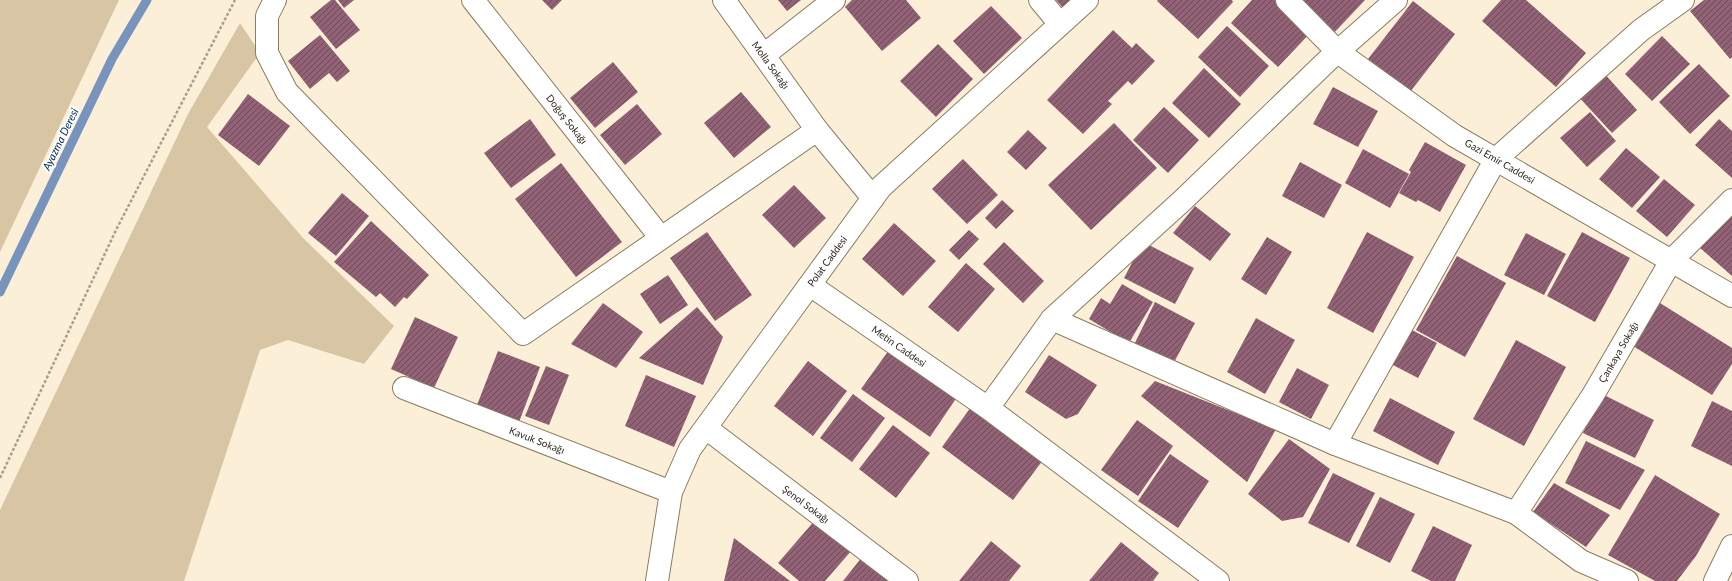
<svg xmlns="http://www.w3.org/2000/svg" width="1732" height="581" viewBox="0 0 1732 581" font-family="Lato,sans-serif">
	<style>
		.grass { fill: #d8c5a4 }
		.lines { fill: none; stroke-linecap: round; stroke-linejoin: round }
		.stream { stroke: #7894bc; stroke-width: 9 }
		.building { fill: url(#building-hatch) }
		.minor-casing { stroke: #8a7c62; stroke-width: 24 }
		.path { stroke: #a99f8d; stroke-width: 2.5; stroke-dasharray: 3 2; stroke-linecap: butt }
		.minor { stroke: #fff; stroke-width: 22 }
		.labels { text-anchor: middle; dominant-baseline: central; stroke-width: 4; stroke-linejoin: round; paint-order: stroke }
		.street-label { font-size: 10px; fill: #2f291e; stroke: #fefefe }
		.water-label { font-size: 11px; font-style: italic; fill: #092e60; stroke: #fefefe }
	</style>
	<defs>
		<pattern id="building-hatch" width="6" height="6" patternUnits="userSpaceOnUse"><rect width="6" height="6" fill="#916175"/><path d="M-1 1l2-2M0 6l6-6M5 7l2-2" fill="none" stroke="#704c5a"/></pattern>
	</defs>
	<rect width="100%" height="100%" fill="#fcefd8"/>
	<g class="grass">
		<path d="M 0,0 L 119,0 L 0,252 Z"/>
		<path d="M 240,23 L 260,53 L 207,127 L 304,239 L 394,326 L 364,364 L 288,340 L 260,350 L 184,581 L 0,581 L 0,510 L 188,114 Z"/>
	</g>
	<g class="lines">
		<path class="stream" d="M 0,292 L 112,59 L 147,0"/>
	</g>
	<g class="building">
		<path d="M 331,0 L 335,0 L 360,30 L 336,49 L 310,17 Z"/>
		<path d="M 338,0 L 354,0 L 344,8 Z"/>
		<path d="M 542,0 L 562,0 L 552,10 Z"/>
		<path d="M 778,0 L 801,0 L 787,11 Z"/>
		<path d="M 852,0 L 906,0 L 921,18 L 882,51 L 845,7 Z"/>
		<path d="M 1056,0 L 1075,0 L 1064,9 Z"/>
		<path d="M 1158,0 L 1232,0 L 1233,2 L 1198,39 L 1157,1 Z"/>
		<path d="M 1252,0 L 1283,0 L 1314,29 L 1278,67 L 1231,23 Z"/>
		<path d="M 1302,0 L 1365,0 L 1332,35 Z"/>
		<path d="M 1501,0 L 1526,0 L 1586,53 L 1556,87 L 1482,21 Z"/>
		<path d="M 1704,0 L 1732,0 L 1732,57 L 1730,59 L 1690,11 Z"/>
		<path d="M 1413,1 L 1455,34 L 1410,92 L 1368,59 Z"/>
		<path d="M 991,6 L 1022,38 L 984,74 L 953,41 Z"/>
		<path d="M 1227,26 L 1269,66 L 1240,97 L 1198,57 Z"/>
		<path d="M 1113,30 L 1132,48 L 1136,43 L 1155,61 L 1132,85 L 1128,81 L 1108,101 L 1112,104 L 1083,134 L 1047,100 Z"/>
		<path d="M 320,35 L 350,71 L 337,82 L 329,73 L 310,89 L 288,61 Z"/>
		<path d="M 1662,36 L 1690,64 L 1652,101 L 1625,74 Z"/>
		<path d="M 938,44 L 973,79 L 936,117 L 900,81 Z"/>
		<path d="M 613,62 L 638,92 L 595,128 L 570,98 Z"/>
		<path d="M 1699,64 L 1730,96 L 1690,134 L 1659,102 Z"/>
		<path d="M 1204,68 L 1241,104 L 1209,138 L 1172,103 Z"/>
		<path d="M 1603,72 L 1637,110 L 1612,133 L 1577,95 Z"/>
		<path d="M 1333,87 L 1378,111 L 1358,147 L 1313,124 Z"/>
		<path d="M 741,92 L 771,127 L 734,158 L 704,123 Z"/>
		<path d="M 248,94 L 290,126 L 259,166 L 218,135 Z"/>
		<path d="M 637,104 L 662,134 L 625,165 L 600,135 Z"/>
		<path d="M 1164,107 L 1199,140 L 1168,173 L 1133,140 Z"/>
		<path d="M 1590,112 L 1616,141 L 1587,167 L 1560,138 Z"/>
		<path d="M 530,119 L 556,155 L 511,188 L 484,153 Z"/>
		<path d="M 1719,119 L 1732,131 L 1732,178 L 1695,145 Z"/>
		<path d="M 1114,123 L 1157,168 L 1091,230 L 1048,185 Z"/>
		<path d="M 1028,130 L 1047,148 L 1026,170 L 1007,152 Z"/>
		<path d="M 1425,142 L 1466,165 L 1440,212 L 1418,200 L 1416,202 L 1399,193 L 1411,172 L 1409,170 Z"/>
		<path d="M 1626,148 L 1660,177 L 1632,208 L 1599,179 Z"/>
		<path d="M 1363,149 L 1409,174 L 1390,208 L 1345,183 Z"/>
		<path d="M 963,159 L 998,195 L 967,224 L 932,189 Z"/>
		<path d="M 1300,162 L 1342,185 L 1324,218 L 1282,196 Z"/>
		<path d="M 561,163 L 622,242 L 576,277 L 515,199 Z"/>
		<path d="M 1664,179 L 1695,205 L 1667,237 L 1636,211 Z"/>
		<path d="M 794,185 L 826,218 L 794,248 L 762,215 Z"/>
		<path d="M 342,193 L 369,216 L 336,256 L 308,233 Z"/>
		<path d="M 1002,200 L 1014,211 L 996,229 L 985,218 Z"/>
		<path d="M 1195,206 L 1231,234 L 1210,261 L 1173,233 Z"/>
		<path d="M 1732,211 L 1732,276 L 1699,247 Z"/>
		<path d="M 371,221 L 429,275 L 407,299 L 404,297 L 395,307 L 380,293 L 376,297 L 334,262 Z"/>
		<path d="M 894,223 L 936,261 L 903,296 L 862,259 Z"/>
		<path d="M 969,230 L 979,239 L 959,260 L 949,250 Z"/>
		<path d="M 707,232 L 752,295 L 715,321 L 670,258 Z"/>
		<path d="M 1367,232 L 1414,257 L 1373,333 L 1327,308 Z"/>
		<path d="M 1582,232 L 1630,258 L 1595,322 L 1547,296 Z"/>
		<path d="M 1526,233 L 1566,254 L 1544,295 L 1504,275 Z"/>
		<path d="M 1267,237 L 1292,252 L 1266,295 L 1241,279 Z"/>
		<path d="M 1004,242 L 1044,281 L 1023,303 L 983,264 Z"/>
		<path d="M 1143,242 L 1194,268 L 1175,304 L 1124,278 Z"/>
		<path d="M 1457,256 L 1506,283 L 1465,357 L 1416,330 Z"/>
		<path d="M 966,263 L 995,289 L 958,332 L 928,307 Z"/>
		<path d="M 668,275 L 688,305 L 660,324 L 640,294 Z"/>
		<path d="M 1122,284 L 1153,302 L 1129,343 L 1089,319 L 1101,298 L 1110,304 Z"/>
		<path d="M 1155,302 L 1195,323 L 1171,368 L 1132,349 Z"/>
		<path d="M 603,303 L 643,332 L 616,368 L 571,344 Z"/>
		<path d="M 1660,303 L 1732,348 L 1732,364 L 1712,395 L 1633,346 Z"/>
		<path d="M 697,307 L 723,337 L 703,385 L 639,358 Z"/>
		<path d="M 415,317 L 458,337 L 434,388 L 391,369 Z"/>
		<path d="M 1256,318 L 1295,340 L 1265,394 L 1227,372 Z"/>
		<path d="M 1410,329 L 1437,343 L 1418,378 L 1391,364 Z"/>
		<path d="M 1516,340 L 1566,367 L 1524,446 L 1473,419 Z"/>
		<path d="M 889,350 L 957,397 L 930,437 L 861,389 Z"/>
		<path d="M 498,351 L 540,367 L 519,422 L 477,405 Z"/>
		<path d="M 1049,355 L 1097,385 L 1078,414 L 1066,419 L 1025,392 Z"/>
		<path d="M 808,361 L 847,391 L 813,436 L 774,406 Z"/>
		<path d="M 546,366 L 569,375 L 549,425 L 525,416 Z"/>
		<path d="M 1297,368 L 1329,385 L 1311,419 L 1279,402 Z"/>
		<path d="M 646,375 L 696,396 L 674,447 L 625,426 Z"/>
		<path d="M 1155,381 L 1276,429 L 1247,482 L 1141,396 Z"/>
		<path d="M 853,394 L 885,418 L 852,462 L 820,438 Z"/>
		<path d="M 1602,394 L 1654,420 L 1635,458 L 1583,433 Z"/>
		<path d="M 1390,398 L 1455,432 L 1438,465 L 1373,431 Z"/>
		<path d="M 1712,401 L 1732,411 L 1732,466 L 1691,446 Z"/>
		<path d="M 971,407 L 1043,460 L 1013,500 L 942,447 Z"/>
		<path d="M 1137,420 L 1173,446 L 1138,496 L 1101,470 Z"/>
		<path d="M 893,425 L 930,453 L 896,498 L 859,469 Z"/>
		<path d="M 1289,439 L 1330,469 L 1303,517 L 1282,521 L 1248,494 Z"/>
		<path d="M 1586,441 L 1645,470 L 1620,510 L 1565,483 Z"/>
		<path d="M 1170,454 L 1209,481 L 1178,528 L 1138,501 Z"/>
		<path d="M 1333,473 L 1375,493 L 1349,543 L 1308,523 Z"/>
		<path d="M 1655,475 L 1720,514 L 1696,556 L 1677,581 L 1655,581 L 1608,555 Z"/>
		<path d="M 1554,483 L 1610,515 L 1586,547 L 1533,512 Z"/>
		<path d="M 1380,497 L 1415,514 L 1390,563 L 1356,546 Z"/>
		<path d="M 816,519 L 852,550 L 825,581 L 799,581 L 778,563 Z"/>
		<path d="M 1433,526 L 1472,545 L 1455,581 L 1431,581 L 1411,571 Z"/>
		<path d="M 734,538 L 790,581 L 724,581 Z"/>
		<path d="M 991,541 L 1021,566 L 1009,581 L 959,581 Z"/>
		<path d="M 1121,542 L 1159,573 L 1153,581 L 1089,581 Z"/>
		<path d="M 862,557 L 893,581 L 843,581 Z"/>
	</g>
	<g class="lines">
		<defs>
			<g id="minor">
				<path d="M 275,0 L 267,16 L 267,53 L 287,92 L 523,334 L 817,130 L 873,198"/>
				<path d="M 473,0 L 661,238"/>
				<path d="M 724,0 L 817,130"/>
				<path d="M 1040,0 L 1060,24"/>
				<path d="M 1287,0 L 1338,52 L 1455,136 L 1732,296"/>
				<path d="M 764,55 L 834,0"/>
				<path d="M 810,285 L 988,408"/>
				<path d="M 1052,319 L 1183,200 L 1327,61 L 1396,0"/>
				<path d="M 404,388 L 671,492"/>
				<path d="M 706,428 L 907,581"/>
				<path d="M 1335,444 L 1496,159 L 1641,30 L 1683,0"/>
				<path d="M 1516,513 L 1593,395 L 1671,261 L 1732,200"/>
				<path d="M 657,581 L 671,492 L 690,449 L 873,198 L 881,187 L 1087,0"/>
				<path d="M 1218,581 L 988,408 L 1052,319 L 1335,444 L 1516,513 L 1581,561 L 1627,581"/>
				<path d="M 1715,581 L 1732,546"/>
			</g>
		</defs>
		<use href="#minor" class="minor-casing"/>
		<path class="path" d="M 0,478 L 116,230 L 235,0"/>
		<use href="#minor" class="minor"/>
	</g>
	<g class="labels">
		<g class="street-label">
			<text transform="translate(771 65) rotate(54)">Molla Sokağı</text>
			<text transform="translate(567 119) rotate(52)">Doğuş Sokağı</text>
			<text transform="translate(1500 161) rotate(30)">Gazi Emir Caddesi</text>
			<text transform="translate(827 261) rotate(-54)">Polat Caddesi</text>
			<text transform="translate(899 346) rotate(35)">Metin Caddesi</text>
			<text transform="translate(1618 352) rotate(-60)">Çankaya Sokağı</text>
			<text transform="translate(537 440) rotate(21)">Kavuk Sokağı</text>
			<text transform="translate(806 504) rotate(37)">Şenol Sokağı</text>
		</g>
		<g class="water-label">
			<text transform="translate(60 139) rotate(-64)">Ayazma Deresi</text>
		</g>
	</g>
</svg>
